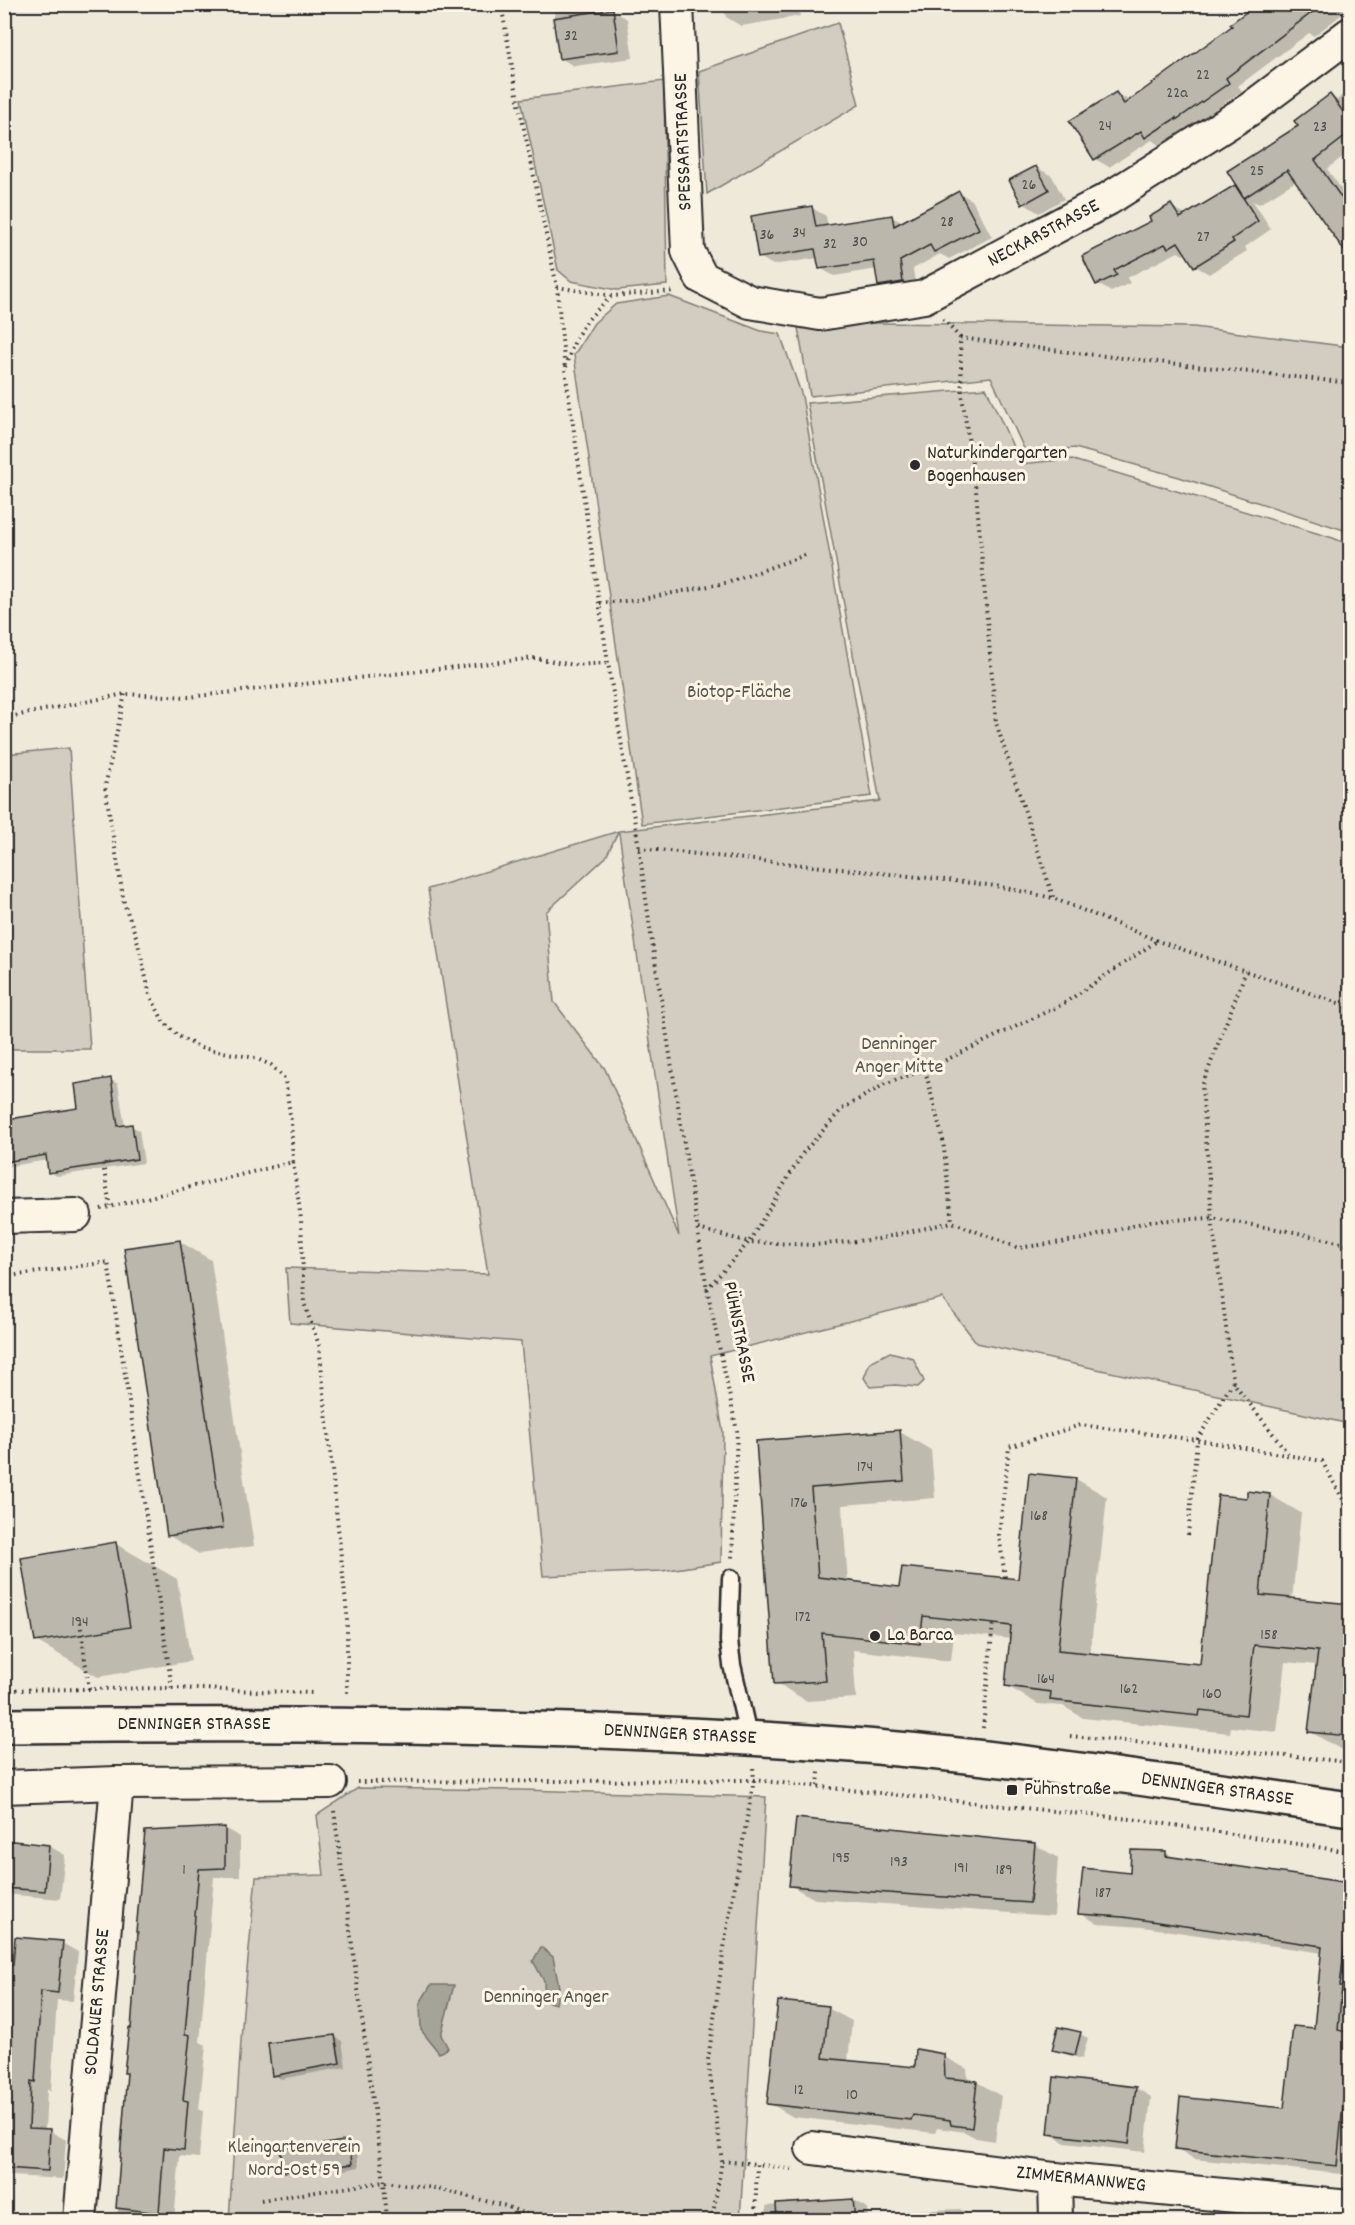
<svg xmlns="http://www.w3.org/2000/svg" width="1355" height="2225" viewBox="0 0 1355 2225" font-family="Dekko,sans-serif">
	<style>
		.green { fill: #d2cdc0; stroke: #7e7c76; stroke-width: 1.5; fill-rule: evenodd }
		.water { fill: #a6a399; stroke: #75736d; stroke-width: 1.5 }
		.shadow { fill: #0003 }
		.building { fill: #bcb7ac; stroke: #2b2b2b; stroke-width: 1.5 }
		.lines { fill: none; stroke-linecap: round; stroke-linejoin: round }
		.lane-casing { stroke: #2b2b2b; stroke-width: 21 }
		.street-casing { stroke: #2b2b2b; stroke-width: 36 }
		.secondary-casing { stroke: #2b2b2b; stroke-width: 38 }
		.path { stroke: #2b2b2b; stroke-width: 4; stroke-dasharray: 1.5 4.5; stroke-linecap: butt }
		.lane { stroke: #fcf5e5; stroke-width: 16 }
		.street { stroke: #fcf5e5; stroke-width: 32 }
		.secondary { stroke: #fcf5e5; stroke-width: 33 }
		.poi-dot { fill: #2b2b2b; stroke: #fcf5e5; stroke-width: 2 }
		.labels { text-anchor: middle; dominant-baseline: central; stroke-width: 6; stroke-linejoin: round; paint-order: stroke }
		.number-label { font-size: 16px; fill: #4f4e4b }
		.street-label { font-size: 20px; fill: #2b2b2b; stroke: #fcf5e5 }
		.poi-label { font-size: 20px; fill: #2b2b2b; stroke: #fcf5e5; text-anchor: start }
		.park-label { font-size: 20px; fill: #555450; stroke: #fcf5e5 }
	</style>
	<rect width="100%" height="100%" fill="#efe9da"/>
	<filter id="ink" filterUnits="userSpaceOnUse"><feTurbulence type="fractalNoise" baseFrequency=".0167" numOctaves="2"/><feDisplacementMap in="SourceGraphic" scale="12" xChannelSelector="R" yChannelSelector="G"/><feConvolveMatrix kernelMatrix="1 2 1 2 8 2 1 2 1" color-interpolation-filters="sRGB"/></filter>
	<g filter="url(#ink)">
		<g class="green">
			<path d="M 838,23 L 859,105 L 707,194 L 699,71 Z"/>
			<path d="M 664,81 L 667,285 L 617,290 L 571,281 L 558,270 L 521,99 Z"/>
			<path d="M 669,296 L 761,331 L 780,334 L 802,396 L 872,796 L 642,824 L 574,355 L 594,323 L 616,304 Z"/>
			<path d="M 797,322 L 1194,327 L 1350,347 L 1350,532 L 1179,477 L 1075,448 L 1026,453 L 991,377 L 810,396 Z"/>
			<path d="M 986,388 L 1021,464 L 1070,459 L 1333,538 L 1350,545 L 1350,1424 L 977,1343 L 942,1298 L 710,1356 L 723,1432 L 721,1562 L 662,1571 L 543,1576 L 521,1342 L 290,1323 L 286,1268 L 488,1274 L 428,889 L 619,831 L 880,801 L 807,403 ZM 618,832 L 619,833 L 679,1236 L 605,1069 L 554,1002 L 546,912 L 606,857 Z"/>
			<path d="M 69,748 L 90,1049 L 5,1049 L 5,754 Z"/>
			<path d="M 890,1352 L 913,1358 L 924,1381 L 918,1387 L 895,1385 L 870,1387 L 864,1378 L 870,1362 Z"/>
			<path d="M 358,1788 L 522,1790 L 766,1797 L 740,2220 L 229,2220 L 243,2011 L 256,1877 L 324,1875 L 317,1815 Z"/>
		</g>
		<g class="water">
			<path d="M 541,1947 L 553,1957 L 559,1987 L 556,2004 L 545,2001 L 544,1981 L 533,1961 Z"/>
			<path d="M 431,1985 L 454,1985 L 441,2035 L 448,2048 L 439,2053 L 421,2030 L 420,2003 Z"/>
		</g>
		<g class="shadow">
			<path d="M 553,4 L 593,4 L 594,14 L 613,11 L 627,19 L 633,58 L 574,66 L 560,58 Z"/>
			<path d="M 723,4 L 814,4 L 798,7 L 800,16 L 741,26 L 726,17 Z"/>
			<path d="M 1259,4 L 1350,4 L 1350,8 L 1314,36 L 1309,33 L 1238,86 L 1242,91 L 1191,126 L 1190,126 L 1159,145 L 1152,140 L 1109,167 L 1095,159 L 1116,93 L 1130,101 L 1234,27 Z"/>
			<path d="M 1350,88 L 1350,151 L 1327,169 L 1350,201 L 1350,251 L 1343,246 L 1296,181 L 1259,204 L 1253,201 L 1271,229 L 1245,247 L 1247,251 L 1209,274 L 1195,266 L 1187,253 L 1183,255 L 1178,252 L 1127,278 L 1130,283 L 1111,292 L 1098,284 L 1153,221 L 1171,206 L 1187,216 L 1235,187 L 1242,191 L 1331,96 L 1337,100 Z"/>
			<path d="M 1036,167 L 1052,176 L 1064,199 L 1039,213 L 1023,203 Z"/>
			<path d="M 959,193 L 972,200 L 992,237 L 949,259 L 940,254 L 913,269 L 916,289 L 893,293 L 880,285 L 877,269 L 834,276 L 820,268 L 818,258 L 773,265 L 759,257 L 812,208 L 826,216 L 828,227 L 892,217 L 903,223 Z"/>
			<path d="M 111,1080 L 118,1084 L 125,1127 L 131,1126 L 139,1130 L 144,1163 L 57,1176 L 50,1172 L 48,1160 L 4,1167 L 4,1084 L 10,1120 L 80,1110 Z"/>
			<path d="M 179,1241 L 211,1260 L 254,1546 L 199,1554 L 168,1535 Z"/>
			<path d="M 900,1432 L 931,1450 L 935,1498 L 842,1505 L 848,1582 L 901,1588 L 1019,1580 L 1076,1479 L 1107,1497 L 1090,1655 L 1202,1666 L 1249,1493 L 1270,1495 L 1301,1513 L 1292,1600 L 1350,1606 L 1350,1750 L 1340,1749 L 1309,1731 L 1317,1665 L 1285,1662 L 1277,1732 L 1231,1727 L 1230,1733 L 1083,1718 L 1063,1706 L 1038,1704 L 1007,1686 L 1012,1639 L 954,1633 L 951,1661 L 853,1650 L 856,1698 L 807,1701 L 776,1683 L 758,1442 Z"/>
			<path d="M 116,1544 L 177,1579 L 191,1661 L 98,1677 L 36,1641 Z"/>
			<path d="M 224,1828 L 240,1837 L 240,1877 L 214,1877 L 200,2042 L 206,2045 L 199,2109 L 203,2111 L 199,2158 L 180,2156 L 174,2220 L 117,2220 L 140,1933 Z"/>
			<path d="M 4,1842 L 49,1846 L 65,1855 L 60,1899 L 4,1894 Z"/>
			<path d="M 1034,1844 L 1058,1858 L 1054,1916 L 815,1899 L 791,1886 Z"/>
			<path d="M 1166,1853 L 1177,1859 L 1350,1884 L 1350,2175 L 1194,2159 L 1176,2148 L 1286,2110 L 1315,2030 L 1323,1953 L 1143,1927 L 1098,1924 L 1080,1913 L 1131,1874 Z"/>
			<path d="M 62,1943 L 78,1952 L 73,2001 L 57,2000 L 51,2090 L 47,2090 L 45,2130 L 50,2131 L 66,2140 L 63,2179 L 12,2176 L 4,2172 L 4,1966 L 14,1966 Z"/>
			<path d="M 828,2008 L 852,2021 L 848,2061 L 916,2068 L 943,2056 L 967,2069 L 968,2082 L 977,2082 L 1001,2096 L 995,2141 L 976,2138 L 965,2132 L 937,2128 L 935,2133 L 793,2117 L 769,2103 Z"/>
			<path d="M 1080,2034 L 1088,2038 L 1082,2059 L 1061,2053 L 1054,2049 Z"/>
			<path d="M 335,2037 L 342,2041 L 346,2067 L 281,2079 L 274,2075 Z"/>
			<path d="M 1136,2088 L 1151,2097 L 1145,2152 L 1065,2143 L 1049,2133 Z"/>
			<path d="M 349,2142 L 356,2146 L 359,2167 L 339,2171 L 335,2169 L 293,2175 L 285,2171 L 300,2147 L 304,2149 Z"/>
			<path d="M 853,2200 L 867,2208 L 868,2220 L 767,2220 L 766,2206 Z"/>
			<path d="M 960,2209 L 974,2218 L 974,2220 L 908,2220 L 907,2211 Z"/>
		</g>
		<g class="building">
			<path d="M 1257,4 L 1323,4 L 1226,78 L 1229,83 L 1176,120 L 1176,118 L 1145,138 L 1141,131 L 1094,160 L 1069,121 L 1116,92 L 1124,104 L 1232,26 L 1230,24 Z"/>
			<path d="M 613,9 L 619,51 L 559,59 L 553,18 Z"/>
			<path d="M 1330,94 L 1350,121 L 1350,133 L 1315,160 L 1350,210 L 1350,259 L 1287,170 L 1244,198 L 1227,171 L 1298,126 L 1294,121 Z"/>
			<path d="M 1036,166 L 1049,190 L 1022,205 L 1009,180 Z"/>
			<path d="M 1235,185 L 1258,221 L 1232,239 L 1234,242 L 1194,267 L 1178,242 L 1168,248 L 1165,244 L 1114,270 L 1117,275 L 1096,285 L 1082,256 L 1151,221 L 1149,217 L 1171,204 L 1180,218 Z"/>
			<path d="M 959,191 L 979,229 L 934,252 L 930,245 L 900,261 L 903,282 L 878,286 L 874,261 L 819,269 L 815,249 L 758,258 L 751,216 L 812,206 L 816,227 L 892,215 L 894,226 Z"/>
			<path d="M 111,1078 L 118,1126 L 132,1124 L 137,1159 L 48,1173 L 46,1155 L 4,1162 L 4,1120 L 78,1108 L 75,1084 Z"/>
			<path d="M 180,1240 L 223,1528 L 167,1536 L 124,1248 Z"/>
			<path d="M 900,1430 L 904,1481 L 811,1488 L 818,1577 L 899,1587 L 902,1567 L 1018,1579 L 1029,1473 L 1076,1478 L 1058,1650 L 1200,1664 L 1218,1495 L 1247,1498 L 1247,1491 L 1270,1494 L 1260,1595 L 1350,1604 L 1350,1722 L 1349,1736 L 1308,1732 L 1318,1651 L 1254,1645 L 1246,1715 L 1200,1710 L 1199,1716 L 1050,1700 L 1051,1692 L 1005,1686 L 1011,1626 L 923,1616 L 920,1644 L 822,1633 L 826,1681 L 774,1684 L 756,1441 Z"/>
			<path d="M 116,1542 L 130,1627 L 35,1642 L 21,1558 Z"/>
			<path d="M 796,1818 L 1035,1843 L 1030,1903 L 789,1886 Z"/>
			<path d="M 225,1827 L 225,1868 L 199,1869 L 185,2034 L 190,2035 L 183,2100 L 188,2101 L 184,2150 L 164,2148 L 159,2213 L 116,2208 L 127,2073 L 124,2073 L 129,2028 L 131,2029 L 138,1932 L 136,1932 L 145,1831 Z"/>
			<path d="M 4,1840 L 49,1845 L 45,1891 L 4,1888 Z"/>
			<path d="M 1131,1850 L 1166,1851 L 1166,1856 L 1350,1883 L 1350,1899 L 1340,1986 L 1342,1986 L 1338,2030 L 1350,2033 L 1337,2166 L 1175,2149 L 1180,2097 L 1284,2108 L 1293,2026 L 1314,2028 L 1322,1946 L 1123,1917 L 1078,1914 L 1083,1868 L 1130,1873 Z"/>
			<path d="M 15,1937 L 63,1941 L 58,1993 L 41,1991 L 35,2082 L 31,2081 L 29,2128 L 50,2129 L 48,2171 L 4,2168 L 4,1964 L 13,1965 Z"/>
			<path d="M 778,2001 L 829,2006 L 823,2058 L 915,2067 L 916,2049 L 944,2054 L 945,2078 L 977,2081 L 972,2128 L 951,2125 L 950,2120 L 913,2115 L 911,2120 L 767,2104 Z"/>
			<path d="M 1058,2027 L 1081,2032 L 1075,2055 L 1052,2050 Z"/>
			<path d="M 335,2035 L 340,2063 L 272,2076 L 268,2043 Z"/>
			<path d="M 1054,2077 L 1136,2087 L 1129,2144 L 1048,2134 Z"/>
			<path d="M 349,2140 L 352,2164 L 330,2167 L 330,2165 L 284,2172 L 280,2149 L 300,2145 L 301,2148 Z"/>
			<path d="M 853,2199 L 855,2220 L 777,2220 L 776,2204 Z"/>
		</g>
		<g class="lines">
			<defs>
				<path id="lane" d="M 731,1578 L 729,1641 L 732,1665 L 749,1739"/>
				<g id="street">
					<path d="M 677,4 L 688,251 L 701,277 L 750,302 L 820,314 L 924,297 L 1108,199 L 1250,109 L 1350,34"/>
					<path d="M 4,1217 L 75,1215"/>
					<path d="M 4,1787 L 117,1783 L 330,1782"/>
					<path d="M 812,2148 L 1055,2179 L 1350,2207"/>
					<path d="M 1055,2179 L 1056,2220"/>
					<path d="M 80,2220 L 117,1783"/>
				</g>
				<path id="secondary" d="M 4,1726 C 287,1723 570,1724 852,1745 C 1019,1758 1185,1785 1350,1809"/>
			</defs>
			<use href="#lane" class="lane-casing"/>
			<use href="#street" class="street-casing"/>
			<use href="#secondary" class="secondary-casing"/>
			<g class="path">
				<path d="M 501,4 L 518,100 L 557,287 L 565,370 L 608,663 L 639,848 L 651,935 L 707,1289 L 737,1431 L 732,1559"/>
				<path d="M 557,287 L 612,296 L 675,291"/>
				<path d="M 943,319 L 960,338 L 962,396 L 976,491 L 996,723 L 1053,897"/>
				<path d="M 960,338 L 1068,352 L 1350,383"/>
				<path d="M 566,367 C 575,333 585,320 611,297"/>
				<path d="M 600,603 L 637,600 L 730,582 L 805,555"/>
				<path d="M 4,718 L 125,694 L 189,697 L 535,658 L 574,665 L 608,663"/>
				<path d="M 639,848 L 938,879 L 996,886 L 1053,898 L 1158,941 L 1350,1007"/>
				<path d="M 925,1070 L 943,1140 L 952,1222"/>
				<path d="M 293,1162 L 301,1219 L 304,1303 L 319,1345 L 347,1614 L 347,1694"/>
				<path d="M 103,1164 L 110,1206"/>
				<path d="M 101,1209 L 293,1162 L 291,1121 L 285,1079 L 271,1065 L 255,1058 L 201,1048 L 178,1036 L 163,1021 L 150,995 L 137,939 L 124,903 L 105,787 L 125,694"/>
				<path d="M 698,1229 L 749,1242 L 803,1153 L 842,1109 L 887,1083 L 925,1070 L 1063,1004 L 1157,941"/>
				<path d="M 4,1277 L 108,1262 L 172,1688"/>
				<path d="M 707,1289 L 749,1242 L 814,1245 L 878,1239 L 952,1222 L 1018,1248 L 1083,1239 L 1150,1221 L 1212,1218 L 1294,1232 L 1350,1245"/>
				<path d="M 1233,1382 L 1212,1218 L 1202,1086 L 1246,971"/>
				<path d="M 1188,1535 L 1197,1440 L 1322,1461 L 1350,1512"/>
				<path d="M 1005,1577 L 999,1535 L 1009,1447 L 1081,1425 L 1197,1440 L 1233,1382 L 1290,1456"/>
				<path d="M 80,1622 L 89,1689"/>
				<path d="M 4,1690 L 172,1688 L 314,1693"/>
				<path d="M 983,1728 L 993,1623"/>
				<path d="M 1070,1736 L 1350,1762"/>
				<path d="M 357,1782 L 754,1780 L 1140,1820 L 1350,1852"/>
				<path d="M 818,1786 L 819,1772"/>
				<path d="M 334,1811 L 384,2182 L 387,2220"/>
				<path d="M 722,2161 L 757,2164"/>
				<path d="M 261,2200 L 384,2182 L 433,2188 L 506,2206 L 539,2220"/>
				<path d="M 712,2220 L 722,2161 L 708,2060 L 726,1934 L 754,1780 L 753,1768"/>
				<path d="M 755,2220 L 757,2164 L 792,2169"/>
			</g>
			<use href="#lane" class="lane"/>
			<use href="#street" class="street"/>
			<use href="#secondary" class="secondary"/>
		</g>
	</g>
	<g class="poi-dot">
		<circle cx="915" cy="465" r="6"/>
		<circle cx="875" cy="1636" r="6"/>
		<rect x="1006" y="1784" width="12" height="12" rx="3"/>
	</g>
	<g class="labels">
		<g class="number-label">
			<text x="571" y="36">32</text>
			<text x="1203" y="75">22</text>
			<text x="1177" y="93">22a</text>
			<text x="1105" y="126">24</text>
			<text x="1320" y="127">23</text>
			<text x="1257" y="171">25</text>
			<text x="1029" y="185">26</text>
			<text x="947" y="222">28</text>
			<text x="799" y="233">34</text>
			<text x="767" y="235">36</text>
			<text x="1203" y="237">27</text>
			<text x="860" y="242">30</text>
			<text x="830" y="244">32</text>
			<text x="865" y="1467">174</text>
			<text x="799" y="1503">176</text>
			<text x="1039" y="1516">168</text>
			<text x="803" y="1617">172</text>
			<text x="80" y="1622">194</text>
			<text x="1269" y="1635">158</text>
			<text x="1046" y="1679">164</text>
			<text x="1129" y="1689">162</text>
			<text x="1212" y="1694">160</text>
			<text x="841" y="1858">195</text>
			<text x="899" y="1862">193</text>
			<text x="961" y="1868">191</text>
			<text x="184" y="1870">1</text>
			<text x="1004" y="1870">189</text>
			<text x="1103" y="1893">187</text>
			<text x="799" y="2090">12</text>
			<text x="852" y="2095">10</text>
		</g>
		<g class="street-label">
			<text transform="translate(684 142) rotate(-92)">SPESSARTSTRASSE</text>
			<text transform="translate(1044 234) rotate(-28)">NECKARSTRASSE</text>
			<text transform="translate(738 1332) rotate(79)">PÜHNSTRASSE</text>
			<text x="194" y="1725">DENNINGER STRASSE</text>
			<text transform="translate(680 1735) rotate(3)">DENNINGER STRASSE</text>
			<text transform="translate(1217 1790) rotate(8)">DENNINGER STRASSE</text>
			<text transform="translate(98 2002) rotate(-85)">SOLDAUER STRASSE</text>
			<text transform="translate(1081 2180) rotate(6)">ZIMMERMANNWEG</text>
		</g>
		<g class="poi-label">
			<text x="927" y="454">Naturkindergarten<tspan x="927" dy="23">Bogenhausen</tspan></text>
			<text x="887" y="1636">La Barca</text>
			<text x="1024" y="1790">Pühnstraße</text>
		</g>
		<g class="park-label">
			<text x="739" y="693">Biotop-Fläche</text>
			<text x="899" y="1045">Denninger<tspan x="899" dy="23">Anger Mitte</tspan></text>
			<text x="546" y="1998">Denninger Anger</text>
			<text x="294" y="2148">Kleingartenverein<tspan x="294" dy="23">Nord-Ost 59</tspan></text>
		</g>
	</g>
	<rect width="1355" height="2225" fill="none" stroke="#fcf5e5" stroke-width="24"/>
	<rect x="12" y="12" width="1331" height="2201" fill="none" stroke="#2b2b2b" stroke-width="2" filter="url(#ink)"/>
</svg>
